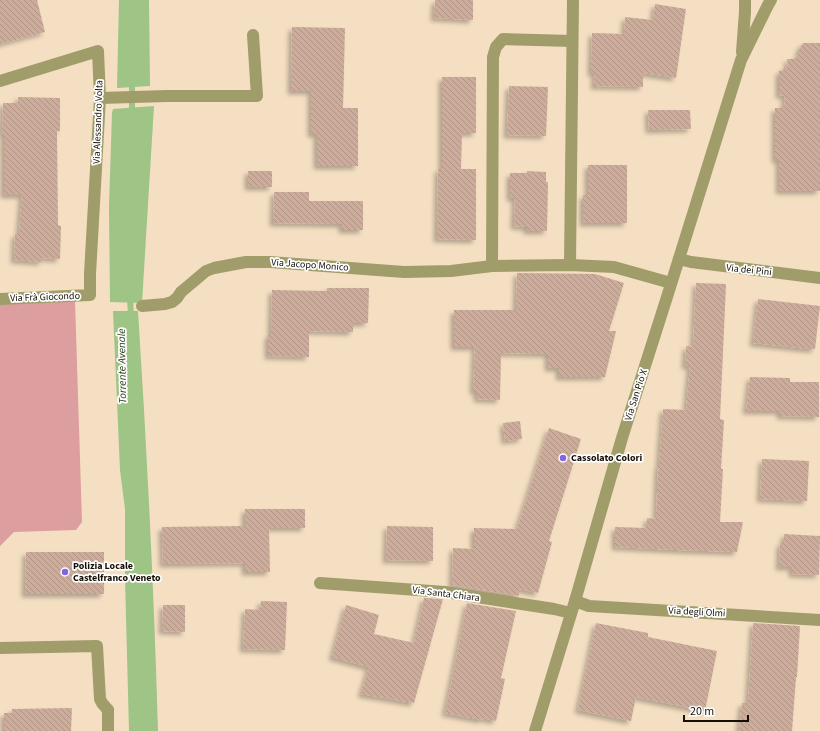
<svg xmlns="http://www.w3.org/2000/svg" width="820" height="731" viewBox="0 0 820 731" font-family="'Source Sans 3',sans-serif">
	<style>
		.garden { fill: #dd9e9f }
		.water { fill: #9ec486 }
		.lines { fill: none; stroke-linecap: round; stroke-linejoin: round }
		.stream { stroke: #9ec486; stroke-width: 6 }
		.building { fill: url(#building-back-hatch); filter: url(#shadow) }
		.service { stroke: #a09d6a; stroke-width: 12 }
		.minor { stroke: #a09d6a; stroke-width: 12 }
		.tertiary { stroke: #a09d6a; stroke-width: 12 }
		.poi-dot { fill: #8265e0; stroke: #fff; stroke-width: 1.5 }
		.labels { text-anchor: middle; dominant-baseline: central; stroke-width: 3.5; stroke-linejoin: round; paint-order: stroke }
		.street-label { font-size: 10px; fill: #160f06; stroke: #fff }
		.poi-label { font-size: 10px; font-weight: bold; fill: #160f06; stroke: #fff; text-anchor: start }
		.water-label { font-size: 11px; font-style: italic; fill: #253e12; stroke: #fff }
	</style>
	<defs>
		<pattern id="building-back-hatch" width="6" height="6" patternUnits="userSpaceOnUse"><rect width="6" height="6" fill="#cdac9c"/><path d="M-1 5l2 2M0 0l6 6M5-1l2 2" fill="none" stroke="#af9385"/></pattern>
		<filter id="shadow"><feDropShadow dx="-3.5" dy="3.5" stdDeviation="2" flood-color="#0004"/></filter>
	</defs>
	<rect width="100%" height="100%" fill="#f5dfc2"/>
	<path class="garden" d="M 75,300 L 82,522 L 76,530 L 14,532 L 0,546 L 0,301 Z"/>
	<g class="water">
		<path d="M 119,0 L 149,0 L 150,86 L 117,88 Z"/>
		<path d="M 154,106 L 142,303 L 110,302 L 109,206 L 112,113 L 113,109 Z"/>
		<path d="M 113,311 L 138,311 C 147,451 154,591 158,731 L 129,731 L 125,579 L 125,509 L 120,470 Z"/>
	</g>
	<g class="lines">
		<g class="stream">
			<path d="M 132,114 L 132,80"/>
			<path d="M 130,296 L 131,318"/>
		</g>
	</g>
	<g class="building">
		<path d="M 0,0 L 37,0 L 45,32 L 0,44 Z"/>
		<path d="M 435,0 L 473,0 L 473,20 L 434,18 Z"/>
		<path d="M 655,4 L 686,9 L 676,78 L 643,73 L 643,87 L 594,86 L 595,73 L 591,73 L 592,33 L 624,34 L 625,17 L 653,20 Z"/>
		<path d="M 292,27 L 345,28 L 343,108 L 358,108 L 358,166 L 317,166 L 317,134 L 311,134 L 311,91 L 291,91 Z"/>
		<path d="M 803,43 L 820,43 L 820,191 L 779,191 L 779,160 L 775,160 L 775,108 L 784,108 L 785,96 L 779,95 L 779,71 L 783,71 L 784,67 L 788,67 L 787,59 L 796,59 L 797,55 L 799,55 L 799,50 Z"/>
		<path d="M 442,77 L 476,77 L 476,133 L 462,133 L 461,169 L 476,169 L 476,240 L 437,239 L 438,169 L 442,169 Z"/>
		<path d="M 509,86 L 548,87 L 546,136 L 507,135 Z"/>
		<path d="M 18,97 L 60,98 L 60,131 L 57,131 L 58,225 L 61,226 L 60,259 L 42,258 L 42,262 L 14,260 L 15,234 L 19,234 L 22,195 L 4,195 L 4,134 L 2,133 L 3,103 L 18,103 Z"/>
		<path d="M 648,110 L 690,110 L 691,129 L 649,130 Z"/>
		<path d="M 588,165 L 627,165 L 627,223 L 583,223 L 583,195 L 588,195 Z"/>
		<rect x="248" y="171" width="24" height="16"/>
		<path d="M 527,171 L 546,172 L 546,182 L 548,182 L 547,231 L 527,231 L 527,227 L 514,226 L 515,198 L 510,198 L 510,173 L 527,173 Z"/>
		<path d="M 274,192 L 309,192 L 309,201 L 363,201 L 363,230 L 342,230 L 342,224 L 273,223 Z"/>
		<path d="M 517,273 L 595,274 L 624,283 L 609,331 L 616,331 L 605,377 L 559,377 L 559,368 L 548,368 L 548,354 L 501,353 L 500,400 L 477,399 L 477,391 L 473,391 L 475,347 L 454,347 L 454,310 L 516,310 Z"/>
		<path d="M 696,283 L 726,284 L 720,419 L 724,420 L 721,469 L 723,469 L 720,522 L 743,522 L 737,552 L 677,550 L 615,547 L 615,527 L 647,528 L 647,518 L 656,519 L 658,466 L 659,466 L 663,409 L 686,410 L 690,366 L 685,366 L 686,346 L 693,347 Z"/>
		<path d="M 327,288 L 369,288 L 368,323 L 353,323 L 353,332 L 309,331 L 309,357 L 268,356 L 268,335 L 271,335 L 272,290 L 327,291 Z"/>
		<path d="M 758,299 L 820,306 L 815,349 L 808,349 L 753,343 Z"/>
		<path d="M 750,377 L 790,378 L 790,382 L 819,382 L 819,417 L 780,416 L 780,411 L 746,411 Z"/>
		<path d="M 520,421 L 522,439 L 505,441 L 503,423 Z"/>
		<path d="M 549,428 L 581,439 L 549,541 L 552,542 L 538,593 L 520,589 L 519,596 L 452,585 L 453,548 L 474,549 L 474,528 L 517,529 Z"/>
		<path d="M 762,459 L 809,461 L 807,501 L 760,499 Z"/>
		<path d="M 245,509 L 305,509 L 305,528 L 269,528 L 270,572 L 245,572 L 245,563 L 163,564 L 162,527 L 245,526 Z"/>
		<path d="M 387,526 L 433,527 L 433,561 L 386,560 Z"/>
		<path d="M 784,534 L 820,536 L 819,575 L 792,574 L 792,567 L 779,567 L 780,543 L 784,543 Z"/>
		<path d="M 26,552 L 104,552 L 104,594 L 25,594 Z"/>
		<path d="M 424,598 L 443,599 L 414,703 L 361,694 L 369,667 L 332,657 L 346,605 L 379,615 L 374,634 L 414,643 Z"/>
		<path d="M 261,601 L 287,602 L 285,650 L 243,649 L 245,609 L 260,610 Z"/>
		<path d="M 467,603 L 516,611 L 501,678 L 505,679 L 496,721 L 483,718 L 482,720 L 445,713 Z"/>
		<path d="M 163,605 L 185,605 L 185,632 L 162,631 Z"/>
		<path d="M 596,623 L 648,633 L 648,637 L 717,651 L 705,711 L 636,697 L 631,721 L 578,710 Z"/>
		<path d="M 753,623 L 800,626 L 797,677 L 796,677 L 792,731 L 739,731 L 742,703 L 748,703 Z"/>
		<path d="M 72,708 L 71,731 L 4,731 L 4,713 L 12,713 L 12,709 Z"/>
	</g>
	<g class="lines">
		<path class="service" d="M 0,648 L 97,646 L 100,699 L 102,703 L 108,710"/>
		<g class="minor">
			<path d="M 0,81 L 98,51 L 100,98 L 90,274 L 90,295 L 0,299"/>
			<path d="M 100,98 L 167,96 L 257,96 L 253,35"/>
			<path d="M 679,259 L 691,262 L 820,278"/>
			<path d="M 570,265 L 573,0"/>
			<path d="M 492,266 L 493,57 L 496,47 L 503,39 L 572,41"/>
			<path d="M 142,306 L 165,304 L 172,302 L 177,298 L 181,292 L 206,271 L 214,268 L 246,262 L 270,262 L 404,272 L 451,271 L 492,266 L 570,265 L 614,267 L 671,283"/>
			<path d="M 320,583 L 445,592 L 554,609 L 571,613"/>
			<path d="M 575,601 L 589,606 L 820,620"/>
			<path d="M 108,710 L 108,731"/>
		</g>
		<g class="tertiary">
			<path d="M 742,52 L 745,12 L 745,0"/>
			<path d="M 535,731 L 575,601 L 622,438 L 667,297 L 741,60 L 768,5 L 771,0"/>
		</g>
	</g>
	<g class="poi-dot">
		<circle cx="563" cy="458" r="4"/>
		<circle cx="65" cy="572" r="4"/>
	</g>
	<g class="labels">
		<g class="street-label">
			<text transform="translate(98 122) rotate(-88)">Via Alessandro Volta</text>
			<text transform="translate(310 265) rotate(4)">Via Jacopo Monico</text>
			<text transform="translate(749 270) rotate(6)">Via dei Pini</text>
			<text transform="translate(45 297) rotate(-2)">Via Frà Giocondo</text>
			<text transform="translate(636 395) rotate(-72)">Via San Pio X</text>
			<text transform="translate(446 594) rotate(7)">Via Santa Chiara</text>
			<text transform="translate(697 612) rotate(3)">Via degli Olmi</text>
		</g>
		<g class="poi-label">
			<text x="571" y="458">Cassolato Colori</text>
			<text x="73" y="566">Polizia Locale<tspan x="73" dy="12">Castelfranco Veneto</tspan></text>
		</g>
		<g class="water-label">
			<text transform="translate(122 366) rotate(-91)">Torrente Avenale</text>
		</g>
	</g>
	<path d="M684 715v6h64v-6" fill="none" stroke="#160f06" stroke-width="2"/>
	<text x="690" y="715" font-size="12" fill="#160f06" stroke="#ffffff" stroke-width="3" paint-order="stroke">20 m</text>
</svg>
